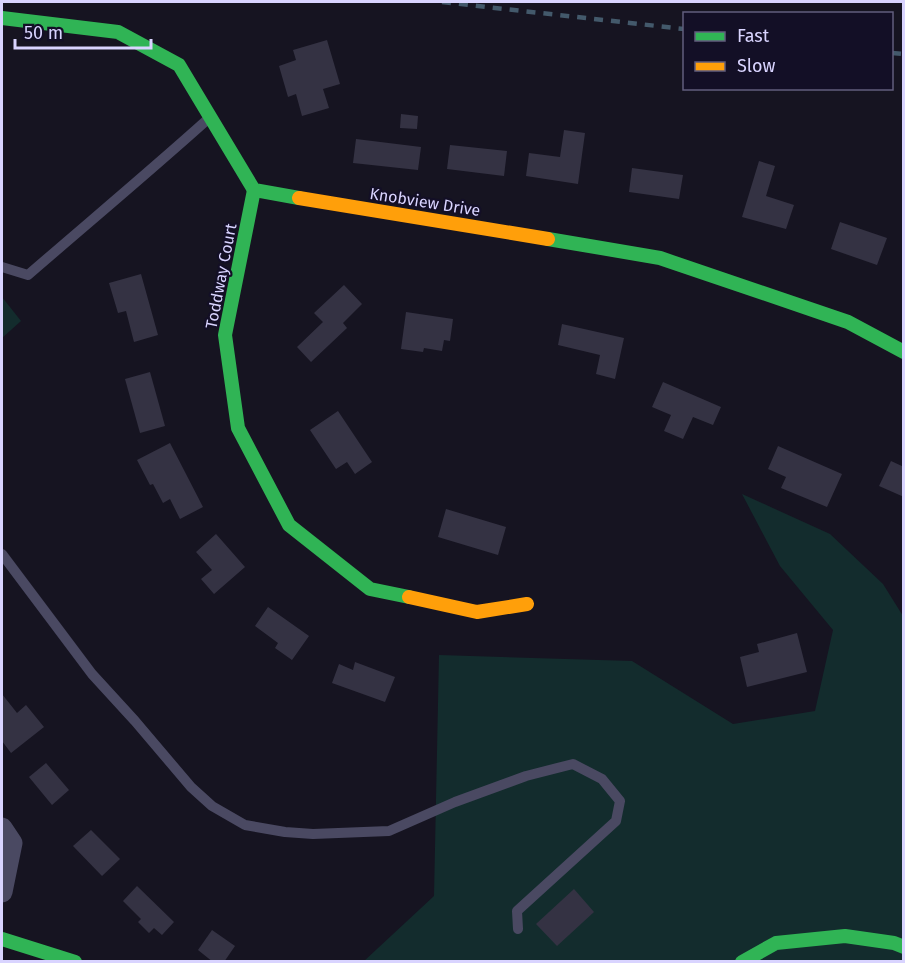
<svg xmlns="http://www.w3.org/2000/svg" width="905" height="963" viewBox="0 0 905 963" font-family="'Fira Sans',sans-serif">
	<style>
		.green { fill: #132c2d }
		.building { fill: #343243 }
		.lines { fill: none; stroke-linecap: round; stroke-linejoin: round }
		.lane { stroke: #4a4962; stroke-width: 10 }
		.street { stroke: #4a4962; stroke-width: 21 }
		.fast { stroke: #30b455; stroke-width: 14 }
		.slow { stroke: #ff9f0a; stroke-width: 14 }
		.rail { stroke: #43596b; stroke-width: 4.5; stroke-dasharray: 9 8; stroke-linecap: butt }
		.labels { text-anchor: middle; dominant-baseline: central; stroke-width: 4.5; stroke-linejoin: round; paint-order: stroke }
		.street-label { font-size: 16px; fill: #d9d4ff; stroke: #130f26 }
	</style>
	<rect width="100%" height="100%" fill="#161421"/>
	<g class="green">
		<path d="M 2,297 L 21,321 L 2,338 Z"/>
		<path d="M 742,494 L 830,534 L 883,584 L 903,616 L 903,961 L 363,962 L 434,896 L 439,655 L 632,661 L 733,724 L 815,711 L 833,630 L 780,566 Z"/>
	</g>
	<g class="building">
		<path d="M 327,40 L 340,84 L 323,89 L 329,108 L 302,116 L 296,94 L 288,97 L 279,66 L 296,60 L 293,50 Z"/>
		<path d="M 401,114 L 418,116 L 417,129 L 400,128 Z"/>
		<path d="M 564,130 L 585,133 L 578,184 L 526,176 L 529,153 L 560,157 Z"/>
		<path d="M 356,139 L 421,147 L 418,170 L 353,163 Z"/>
		<path d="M 450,145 L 507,151 L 504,176 L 447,169 Z"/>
		<path d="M 759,161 L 775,166 L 766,196 L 794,205 L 786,229 L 742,217 Z"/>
		<path d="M 632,168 L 683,175 L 679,199 L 629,192 Z"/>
		<path d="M 840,222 L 887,238 L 877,265 L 831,249 Z"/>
		<path d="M 141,274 L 158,335 L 134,342 L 126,311 L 118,313 L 109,283 Z"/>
		<path d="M 344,285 L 362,304 L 343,323 L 347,328 L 311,362 L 297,347 L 323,322 L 314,313 Z"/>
		<path d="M 406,312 L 453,319 L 450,341 L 444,340 L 442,351 L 424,348 L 423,352 L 401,349 Z"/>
		<path d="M 562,324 L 624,338 L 615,379 L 596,374 L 600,355 L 558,345 Z"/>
		<path d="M 150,372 L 165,426 L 140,433 L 125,379 Z"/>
		<path d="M 663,382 L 721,407 L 713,425 L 693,417 L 683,439 L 664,431 L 671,415 L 652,407 Z"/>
		<path d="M 338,411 L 372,462 L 355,474 L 347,462 L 336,469 L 310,430 Z"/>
		<path d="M 170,443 L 203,507 L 180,519 L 170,499 L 163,503 L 153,484 L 150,485 L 137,460 Z"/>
		<path d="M 778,446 L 842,474 L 827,507 L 781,488 L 786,477 L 768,469 Z"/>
		<path d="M 891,461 L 904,467 L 904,497 L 879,486 Z"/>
		<path d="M 446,509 L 506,527 L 498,555 L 438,537 Z"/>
		<path d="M 216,534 L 245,567 L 214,594 L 201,579 L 212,570 L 196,552 Z"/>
		<path d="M 268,607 L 309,636 L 292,660 L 275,648 L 278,643 L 255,626 Z"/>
		<path d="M 797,633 L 807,672 L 747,687 L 740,657 L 759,652 L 757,644 Z"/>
		<path d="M 355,662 L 395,677 L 385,702 L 332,683 L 339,664 L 353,670 Z"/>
		<path d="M 2,694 L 17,713 L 26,705 L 44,727 L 11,753 L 2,741 Z"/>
		<path d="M 46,763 L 69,790 L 52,805 L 29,777 Z"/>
		<path d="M 91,830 L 120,859 L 102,876 L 73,846 Z"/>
		<path d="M 137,886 L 174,922 L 162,935 L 154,928 L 149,933 L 138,922 L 141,919 L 123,901 Z"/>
		<path d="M 574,889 L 594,912 L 557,946 L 536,924 Z"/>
		<path d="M 212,930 L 235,946 L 224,962 L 213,962 L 198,950 Z"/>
	</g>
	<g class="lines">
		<g class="lane">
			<path d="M 2,267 L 28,275 C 88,223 149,172 208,119"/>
			<path d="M 2,554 L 92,674 L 135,721 L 191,787 L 212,806 L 245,825 L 285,832 L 313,834 L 389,831 L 455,802 L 526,776 L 573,764 L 602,779 L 620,801 L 616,821 L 517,911 L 518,929"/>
		</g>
		<path class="street" d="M 2,828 L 12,843 L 2,892"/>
		<g class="fast">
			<path d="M 2,18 L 118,32 L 179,65 L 254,190 L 299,198"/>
			<path d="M 254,190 L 225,335 L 238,428 L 289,525 L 370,589 L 409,597"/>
			<path d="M 548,239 L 660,258 L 848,322 L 904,352"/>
			<path d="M 2,939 L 75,962"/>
			<path d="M 742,962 L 776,943 L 845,936 L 894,943 L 904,947"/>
		</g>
		<g class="slow">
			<path d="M 299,198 L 548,239"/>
			<path d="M 409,597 L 477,612 L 527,604"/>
		</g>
		<g class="rail">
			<path d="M 442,2 L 684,29"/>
			<path d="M 892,53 L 904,54"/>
		</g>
	</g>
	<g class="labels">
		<g class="street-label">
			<text transform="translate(425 202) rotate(9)">Knobview Drive</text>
			<text transform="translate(221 276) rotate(-79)">Toddway Court</text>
		</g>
	</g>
	<rect width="905" height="963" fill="none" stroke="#d9d4ff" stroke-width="6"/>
	<rect x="683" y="12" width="210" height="78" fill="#130f26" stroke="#625e7d" stroke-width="1.5"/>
	<rect x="695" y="32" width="30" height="9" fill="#30b455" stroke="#625e7d" stroke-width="1.5"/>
	<text x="737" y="42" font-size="18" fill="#d9d4ff">Fast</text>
	<rect x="695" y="62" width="30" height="9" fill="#ff9f0a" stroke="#625e7d" stroke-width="1.5"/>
	<text x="737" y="72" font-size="18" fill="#d9d4ff">Slow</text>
	<path d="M15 39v9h136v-9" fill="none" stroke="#d9d4ff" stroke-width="3"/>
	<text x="24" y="39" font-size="18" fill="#d9d4ff" stroke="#130f26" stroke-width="4.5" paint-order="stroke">50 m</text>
</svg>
